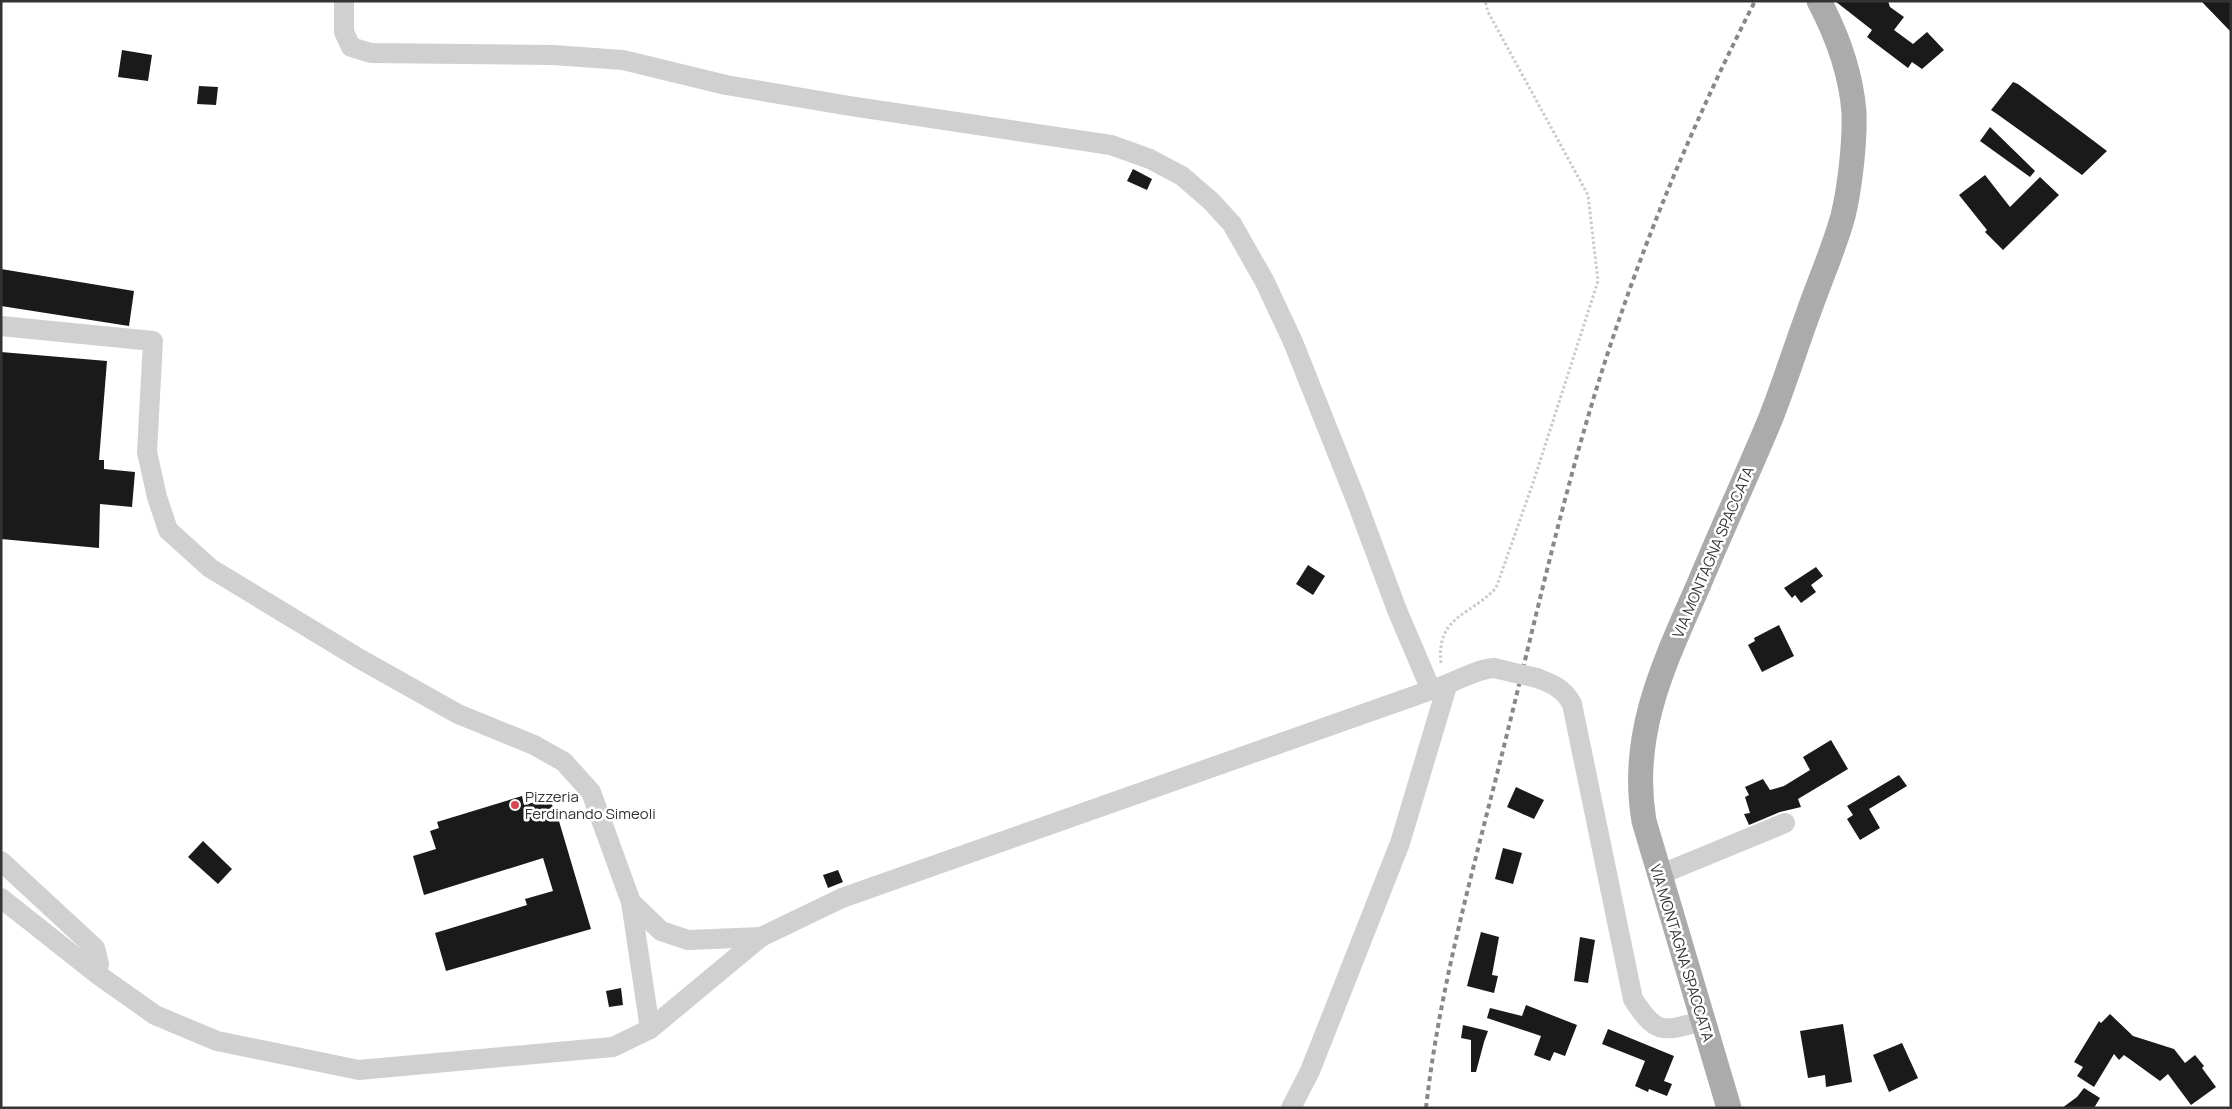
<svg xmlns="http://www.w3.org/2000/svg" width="2232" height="1109" viewBox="0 0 2232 1109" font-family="Manrope,sans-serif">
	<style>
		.building { fill: #1a1a1a }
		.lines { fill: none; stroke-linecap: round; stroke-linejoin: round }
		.path { stroke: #cacaca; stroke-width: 3; stroke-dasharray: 2.5 2.5; stroke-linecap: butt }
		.minor { stroke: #d0d0d0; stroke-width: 20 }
		.major { stroke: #ababab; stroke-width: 25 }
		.rail { stroke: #888; stroke-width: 4; stroke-dasharray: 5 4; stroke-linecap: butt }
		.minor-bridge { stroke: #d0d0d0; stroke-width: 20 }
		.poi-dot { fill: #d74850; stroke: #fff; stroke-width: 2 }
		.labels { text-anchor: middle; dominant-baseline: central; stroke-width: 5; stroke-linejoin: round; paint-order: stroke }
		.street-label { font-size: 15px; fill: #333; stroke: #fff }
		.poi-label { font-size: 15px; fill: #333; stroke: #fff; text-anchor: start }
	</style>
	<rect width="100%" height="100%" fill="#fff"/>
	<g class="building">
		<path d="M 1835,1 L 1888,1 L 1890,7 L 1904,17 L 1894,30 L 1913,44 L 1927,32 L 1944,50 L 1922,69 L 1912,62 L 1908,68 L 1867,37 L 1872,30 Z"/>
		<path d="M 2201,1 L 2231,1 L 2231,32 Z"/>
		<path d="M 122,50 L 152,55 L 148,81 L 118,77 Z"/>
		<path d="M 2013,82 L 2018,84 L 2107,151 L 2082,175 L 1997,114 L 1991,110 Z"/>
		<path d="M 199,86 L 218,87 L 216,105 L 197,104 Z"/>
		<path d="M 1990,127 L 2035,171 L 2030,177 L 1980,141 Z"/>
		<path d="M 1133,169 L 1152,179 L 1147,190 L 1127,181 Z"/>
		<path d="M 1985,175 L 2010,207 L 2040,177 L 2059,195 L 2003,250 L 1985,232 L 1987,230 L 1959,195 Z"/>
		<path d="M 1,269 L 134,291 L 129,326 L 1,306 Z"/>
		<path d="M 1,352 L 107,361 L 99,460 L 104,460 L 104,469 L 135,472 L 132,507 L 100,504 L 99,548 L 1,539 Z"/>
		<path d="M 1308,565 L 1325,576 L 1313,595 L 1296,584 Z"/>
		<path d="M 1816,567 L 1823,576 L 1811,585 L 1816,592 L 1801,603 L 1795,595 L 1792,598 L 1784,588 Z"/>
		<path d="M 1779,625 L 1794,656 L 1762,672 L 1748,645 L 1755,641 L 1754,638 Z"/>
		<path d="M 1831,740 L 1848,769 L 1798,799 L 1801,807 L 1780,812 L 1749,825 L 1744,814 L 1750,813 L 1745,797 L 1749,795 L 1745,787 L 1763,779 L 1770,790 L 1784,786 L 1810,770 L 1803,757 Z"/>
		<path d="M 1899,775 L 1907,786 L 1869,809 L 1880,828 L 1860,840 L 1847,819 L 1853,815 L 1847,806 Z"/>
		<path d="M 1516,787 L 1544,800 L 1534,819 L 1507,807 Z"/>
		<path d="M 522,796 L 524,805 L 550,798 L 554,811 L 556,811 L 591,929 L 446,971 L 435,933 L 527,905 L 525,899 L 553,891 L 543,858 L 424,895 L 413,856 L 436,849 L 430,831 L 439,828 L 437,822 Z"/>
		<path d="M 203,841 L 232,869 L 218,884 L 188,857 Z"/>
		<path d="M 1503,848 L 1522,853 L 1513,884 L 1495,879 Z"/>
		<path d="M 838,870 L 843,882 L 828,888 L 823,875 Z"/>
		<path d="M 1481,932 L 1499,937 L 1492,975 L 1498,976 L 1494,993 L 1467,986 Z"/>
		<path d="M 1580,937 L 1595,940 L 1588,983 L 1574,981 Z"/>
		<path d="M 621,988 L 623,1005 L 609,1007 L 606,991 Z"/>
		<path d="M 1526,1005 L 1577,1025 L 1565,1056 L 1554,1052 L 1550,1061 L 1534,1055 L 1541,1036 L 1487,1018 L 1490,1008 L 1522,1016 Z"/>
		<path d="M 2110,1014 L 2133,1036 L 2174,1049 L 2185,1063 L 2195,1055 L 2204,1066 L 2202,1068 L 2216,1087 L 2191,1105 L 2168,1074 L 2160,1081 L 2124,1055 L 2119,1060 L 2114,1054 L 2094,1087 L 2077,1076 L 2083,1067 L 2074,1062 L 2099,1021 L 2101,1023 Z"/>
		<path d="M 1843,1024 L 1852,1082 L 1826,1087 L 1825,1075 L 1808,1078 L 1800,1031 Z"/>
		<path d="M 1463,1025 L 1488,1031 L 1484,1042 L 1476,1072 L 1471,1072 L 1471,1040 L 1461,1038 Z"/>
		<path d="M 1608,1029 L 1674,1056 L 1664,1081 L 1672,1084 L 1667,1096 L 1649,1089 L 1648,1092 L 1635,1086 L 1645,1061 L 1602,1044 Z"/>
		<path d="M 1902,1043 L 1918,1078 L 1889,1092 L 1873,1055 Z"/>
		<path d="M 2084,1088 L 2100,1098 L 2094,1108 L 2062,1108 L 2077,1097 Z"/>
	</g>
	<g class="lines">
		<path class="path" d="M 1441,663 C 1436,616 1470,616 1496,588 L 1533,483 L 1598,281 L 1588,195 L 1488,12 L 1485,1"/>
		<g class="minor">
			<path d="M 344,1 L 344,32 L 351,47 L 371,53 L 553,55 L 623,60 L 726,85 L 850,106 L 1111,145 L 1150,159 L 1182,176 L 1211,201 L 1232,224 L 1265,282 L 1293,342 L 1356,500 L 1397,610 L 1431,690"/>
			<path d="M 1,326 L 153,341 L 147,452 L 157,497 L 168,530 L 210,568 L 360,659 L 458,714 L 534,745 L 564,762 L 591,792 L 631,902 L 661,931 L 688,940 L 761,937"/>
			<path d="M 1537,678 C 1553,684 1564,689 1572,704 L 1633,999 C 1656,1035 1662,1032 1702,1021"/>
			<path d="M 1,861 L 95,948 L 99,964 L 97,974"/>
			<path d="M 1659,875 L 1785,823"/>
			<path d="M 1,898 L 97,974 L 155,1015 L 217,1041 L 359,1070 L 613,1047 L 650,1029 L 761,937 L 842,898 L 1431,690 C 1451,685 1474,669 1494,668"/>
			<path d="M 631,902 L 650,1029"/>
			<path d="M 1291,1108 L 1310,1071 L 1400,843 L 1447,686"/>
		</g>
		<path class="major" d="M 1729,1108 L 1644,821 C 1629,733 1665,662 1699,584 C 1722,529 1747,475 1770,420 C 1784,385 1795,349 1808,314 C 1819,282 1834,249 1843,216 C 1850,187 1855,142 1854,112 C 1851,74 1837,35 1819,1"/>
		<path class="rail" d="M 1426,1108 C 1440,983 1476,860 1506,738 C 1541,597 1572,454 1620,317 C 1657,209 1703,103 1755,1"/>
		<path class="minor-bridge" d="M 1494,668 L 1537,678"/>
	</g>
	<circle class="poi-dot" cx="515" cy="805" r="5"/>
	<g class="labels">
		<g class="street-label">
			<text transform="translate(1713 552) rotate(-67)">VIA MONTAGNA SPACCATA</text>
			<text transform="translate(1682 953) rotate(73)">VIA MONTAGNA SPACCATA</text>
		</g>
		<g class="poi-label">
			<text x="525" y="796">Pizzeria<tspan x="525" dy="17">Ferdinando Simeoli</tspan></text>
		</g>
	</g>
	<rect width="2232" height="1109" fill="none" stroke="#333333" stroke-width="5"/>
</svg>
